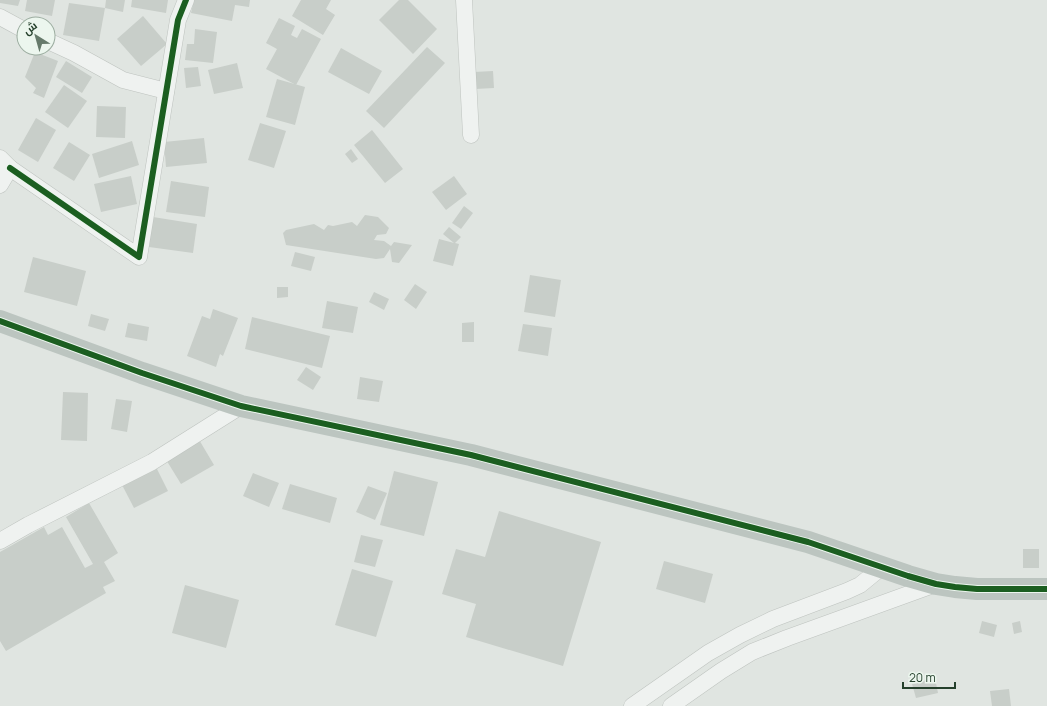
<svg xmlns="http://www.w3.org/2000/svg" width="1047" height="706" viewBox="0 0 1047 706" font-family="Manrope,Cairo,sans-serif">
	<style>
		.building { fill: #c8cec9 }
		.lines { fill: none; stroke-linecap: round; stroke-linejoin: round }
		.street-casing { stroke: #bec3bf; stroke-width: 17 }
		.street { stroke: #eff2f0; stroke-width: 16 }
		.secondary { stroke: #bcc5c0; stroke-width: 22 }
		.cycleway-casing { stroke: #ecf6ee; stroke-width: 8 }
		.cycleway { stroke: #1b5e20; stroke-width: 6 }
	</style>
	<rect width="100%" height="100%" fill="#e0e5e1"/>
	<g class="building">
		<path d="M 0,0 L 20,0 L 18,6 L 0,3 Z"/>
		<path d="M 27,0 L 55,0 L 52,16 L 25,11 Z"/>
		<path d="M 106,0 L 125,0 L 123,12 L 105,8 Z"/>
		<path d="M 132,0 L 168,0 L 166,13 L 131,7 Z"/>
		<path d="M 194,0 L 250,0 L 249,7 L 235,5 L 232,21 L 191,13 Z"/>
		<path d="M 301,0 L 331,0 L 326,9 L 335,15 L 323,35 L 292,16 Z"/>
		<path d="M 399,0 L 408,0 L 437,29 L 413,54 L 379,20 Z"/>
		<path d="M 69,3 L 105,8 L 99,41 L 63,35 Z"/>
		<path d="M 143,16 L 167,44 L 141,66 L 117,39 Z"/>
		<path d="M 279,18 L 295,26 L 291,35 L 297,38 L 302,29 L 321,39 L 296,85 L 266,69 L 277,49 L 266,43 Z"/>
		<path d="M 195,29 L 217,32 L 213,63 L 185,60 L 187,44 L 194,44 Z"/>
		<path d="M 427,47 L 445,63 L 384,128 L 366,111 Z"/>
		<path d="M 341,48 L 382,71 L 369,94 L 328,72 Z"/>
		<path d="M 35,52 L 58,61 L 44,98 L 33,93 L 36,88 L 25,77 Z"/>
		<path d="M 66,61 L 92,77 L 82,93 L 56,77 Z"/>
		<path d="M 237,63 L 243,88 L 214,94 L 208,70 Z"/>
		<path d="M 198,67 L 201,86 L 186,88 L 184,68 Z"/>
		<path d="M 493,71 L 494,88 L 475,89 L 474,72 Z"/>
		<path d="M 277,79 L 305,87 L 295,125 L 266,117 Z"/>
		<path d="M 64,85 L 87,101 L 68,128 L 45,112 Z"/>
		<path d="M 97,106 L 126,107 L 125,138 L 96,137 Z"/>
		<path d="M 36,118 L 56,130 L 38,162 L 18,150 Z"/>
		<path d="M 260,123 L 286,131 L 274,168 L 248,160 Z"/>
		<path d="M 372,130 L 403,169 L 385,183 L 354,145 Z"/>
		<path d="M 204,138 L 207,163 L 166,167 L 164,142 Z"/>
		<path d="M 132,141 L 139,165 L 99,178 L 92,154 Z"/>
		<path d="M 69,142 L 90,155 L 74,181 L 53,168 Z"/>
		<path d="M 351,149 L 358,159 L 352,163 L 345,154 Z"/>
		<path d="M 131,176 L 137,204 L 101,212 L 94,184 Z"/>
		<path d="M 454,176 L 467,194 L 446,210 L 432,192 Z"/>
		<path d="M 171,181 L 209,187 L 205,217 L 166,212 Z"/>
		<path d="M 464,206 L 473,213 L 461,229 L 452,223 Z"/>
		<path d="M 365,215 L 378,217 L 389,228 L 386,234 L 377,235 L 374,240 L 384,241 L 391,246 L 394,242 L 412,245 L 399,263 L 392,262 L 390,249 L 384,258 L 376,259 L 286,245 L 283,233 L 286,230 L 314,224 L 324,230 L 328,225 L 333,226 L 352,222 L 357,226 Z"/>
		<path d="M 153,217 L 197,224 L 193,253 L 149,247 Z"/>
		<path d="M 449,227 L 461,237 L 455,243 L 459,244 L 453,266 L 433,261 L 439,239 L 454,243 L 443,234 Z"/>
		<path d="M 295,252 L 315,257 L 311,271 L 291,266 Z"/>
		<path d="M 33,257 L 86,271 L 77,306 L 24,292 Z"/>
		<path d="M 530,275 L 561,280 L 555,317 L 524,312 Z"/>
		<path d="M 415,284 L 427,292 L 416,309 L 404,300 Z"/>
		<path d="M 277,287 L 288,287 L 288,297 L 277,298 Z"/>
		<path d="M 374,292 L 389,299 L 384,310 L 369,302 Z"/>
		<path d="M 327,301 L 358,307 L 353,333 L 322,328 Z"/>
		<path d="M 213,309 L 238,318 L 223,356 L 220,354 L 216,367 L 187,356 L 202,316 L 210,319 Z"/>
		<path d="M 91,314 L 109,319 L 105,331 L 88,326 Z"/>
		<path d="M 252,317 L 330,336 L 322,368 L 245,349 Z"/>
		<path d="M 474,322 L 474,342 L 462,342 L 462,323 Z"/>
		<path d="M 128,323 L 149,327 L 147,341 L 125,337 Z"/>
		<path d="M 523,324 L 552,328 L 548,356 L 518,351 Z"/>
		<path d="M 306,367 L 321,377 L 313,390 L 297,380 Z"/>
		<path d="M 360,377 L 383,381 L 379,402 L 357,399 Z"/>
		<path d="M 63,392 L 88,393 L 87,441 L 61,440 Z"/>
		<path d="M 116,399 L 132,401 L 127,432 L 111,429 Z"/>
		<path d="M 198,438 L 214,465 L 181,484 L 165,458 Z"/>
		<path d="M 154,463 L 168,491 L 134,508 L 120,481 Z"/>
		<path d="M 394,471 L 438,482 L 424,536 L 380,525 Z"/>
		<path d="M 253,473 L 279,483 L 269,507 L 243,496 Z"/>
		<path d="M 290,484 L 337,498 L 330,523 L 282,509 Z"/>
		<path d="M 368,486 L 387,493 L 375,520 L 356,512 Z"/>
		<path d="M 89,503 L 118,553 L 104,562 L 115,581 L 103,587 L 106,593 L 6,651 L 0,641 L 0,552 L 44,527 L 48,535 L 62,527 L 85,568 L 93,564 L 66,517 Z"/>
		<path d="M 499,511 L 601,542 L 563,666 L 466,637 L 476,604 L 442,594 L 456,549 L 485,557 Z"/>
		<path d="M 361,535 L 383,540 L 375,567 L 354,562 Z"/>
		<rect x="1023" y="549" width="16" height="19"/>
		<path d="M 664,561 L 713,574 L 705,603 L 656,589 Z"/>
		<path d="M 352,569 L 393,581 L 376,637 L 335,625 Z"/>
		<path d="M 185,585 L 239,600 L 226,648 L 172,633 Z"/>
		<path d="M 982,621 L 997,625 L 994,637 L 979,633 Z"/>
		<path d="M 1020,621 L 1022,632 L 1014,634 L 1012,623 Z"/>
		<path d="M 935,678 L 938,693 L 916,698 L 912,684 Z"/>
		<path d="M 1009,689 L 1011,706 L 992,706 L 990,691 Z"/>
	</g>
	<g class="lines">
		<defs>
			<g id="street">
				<path d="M 464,0 L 471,135"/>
				<path d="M 0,17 L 24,30"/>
				<path d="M 48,41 L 74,53 L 123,80 L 166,91"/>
				<path d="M 0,158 L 10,168 L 0,185"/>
				<path d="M 10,168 L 139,257 L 178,20 L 186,0"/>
				<path d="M 0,541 L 28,525 L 152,462 L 241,406"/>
				<path d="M 632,706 L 708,653 L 740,635 L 773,619 L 847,591 L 860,585 L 882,567"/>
				<path d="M 671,706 L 721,671 L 752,652 L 787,638 L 936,584"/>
			</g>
		</defs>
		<use href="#street" class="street-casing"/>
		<use href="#street" class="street"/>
		<path class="secondary" d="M 0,321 L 142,373 L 241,406 L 471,455 L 808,542 L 908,576 L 936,584 L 955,587 L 977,589 L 1047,589"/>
		<defs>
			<g id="cycleway">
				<path d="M 10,168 L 139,257 L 178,20 L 186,0"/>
				<path d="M 0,321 L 142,373 L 241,406 L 471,455 L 808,542 L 908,576 L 936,584 L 955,587 L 977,589 L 1047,589"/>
			</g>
		</defs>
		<use href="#cycleway" class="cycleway-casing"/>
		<use href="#cycleway" class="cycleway"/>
	</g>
	<g transform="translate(36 36) rotate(323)"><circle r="19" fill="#ecf6ee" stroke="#9cada0"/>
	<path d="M0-3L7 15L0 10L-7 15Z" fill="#667a6b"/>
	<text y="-6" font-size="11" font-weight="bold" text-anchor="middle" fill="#25402c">ش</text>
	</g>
	<path d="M903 682v6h52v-6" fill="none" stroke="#25402c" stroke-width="2"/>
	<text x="909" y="682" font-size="12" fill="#25402c" stroke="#ecf6ee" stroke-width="3" paint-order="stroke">20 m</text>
</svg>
